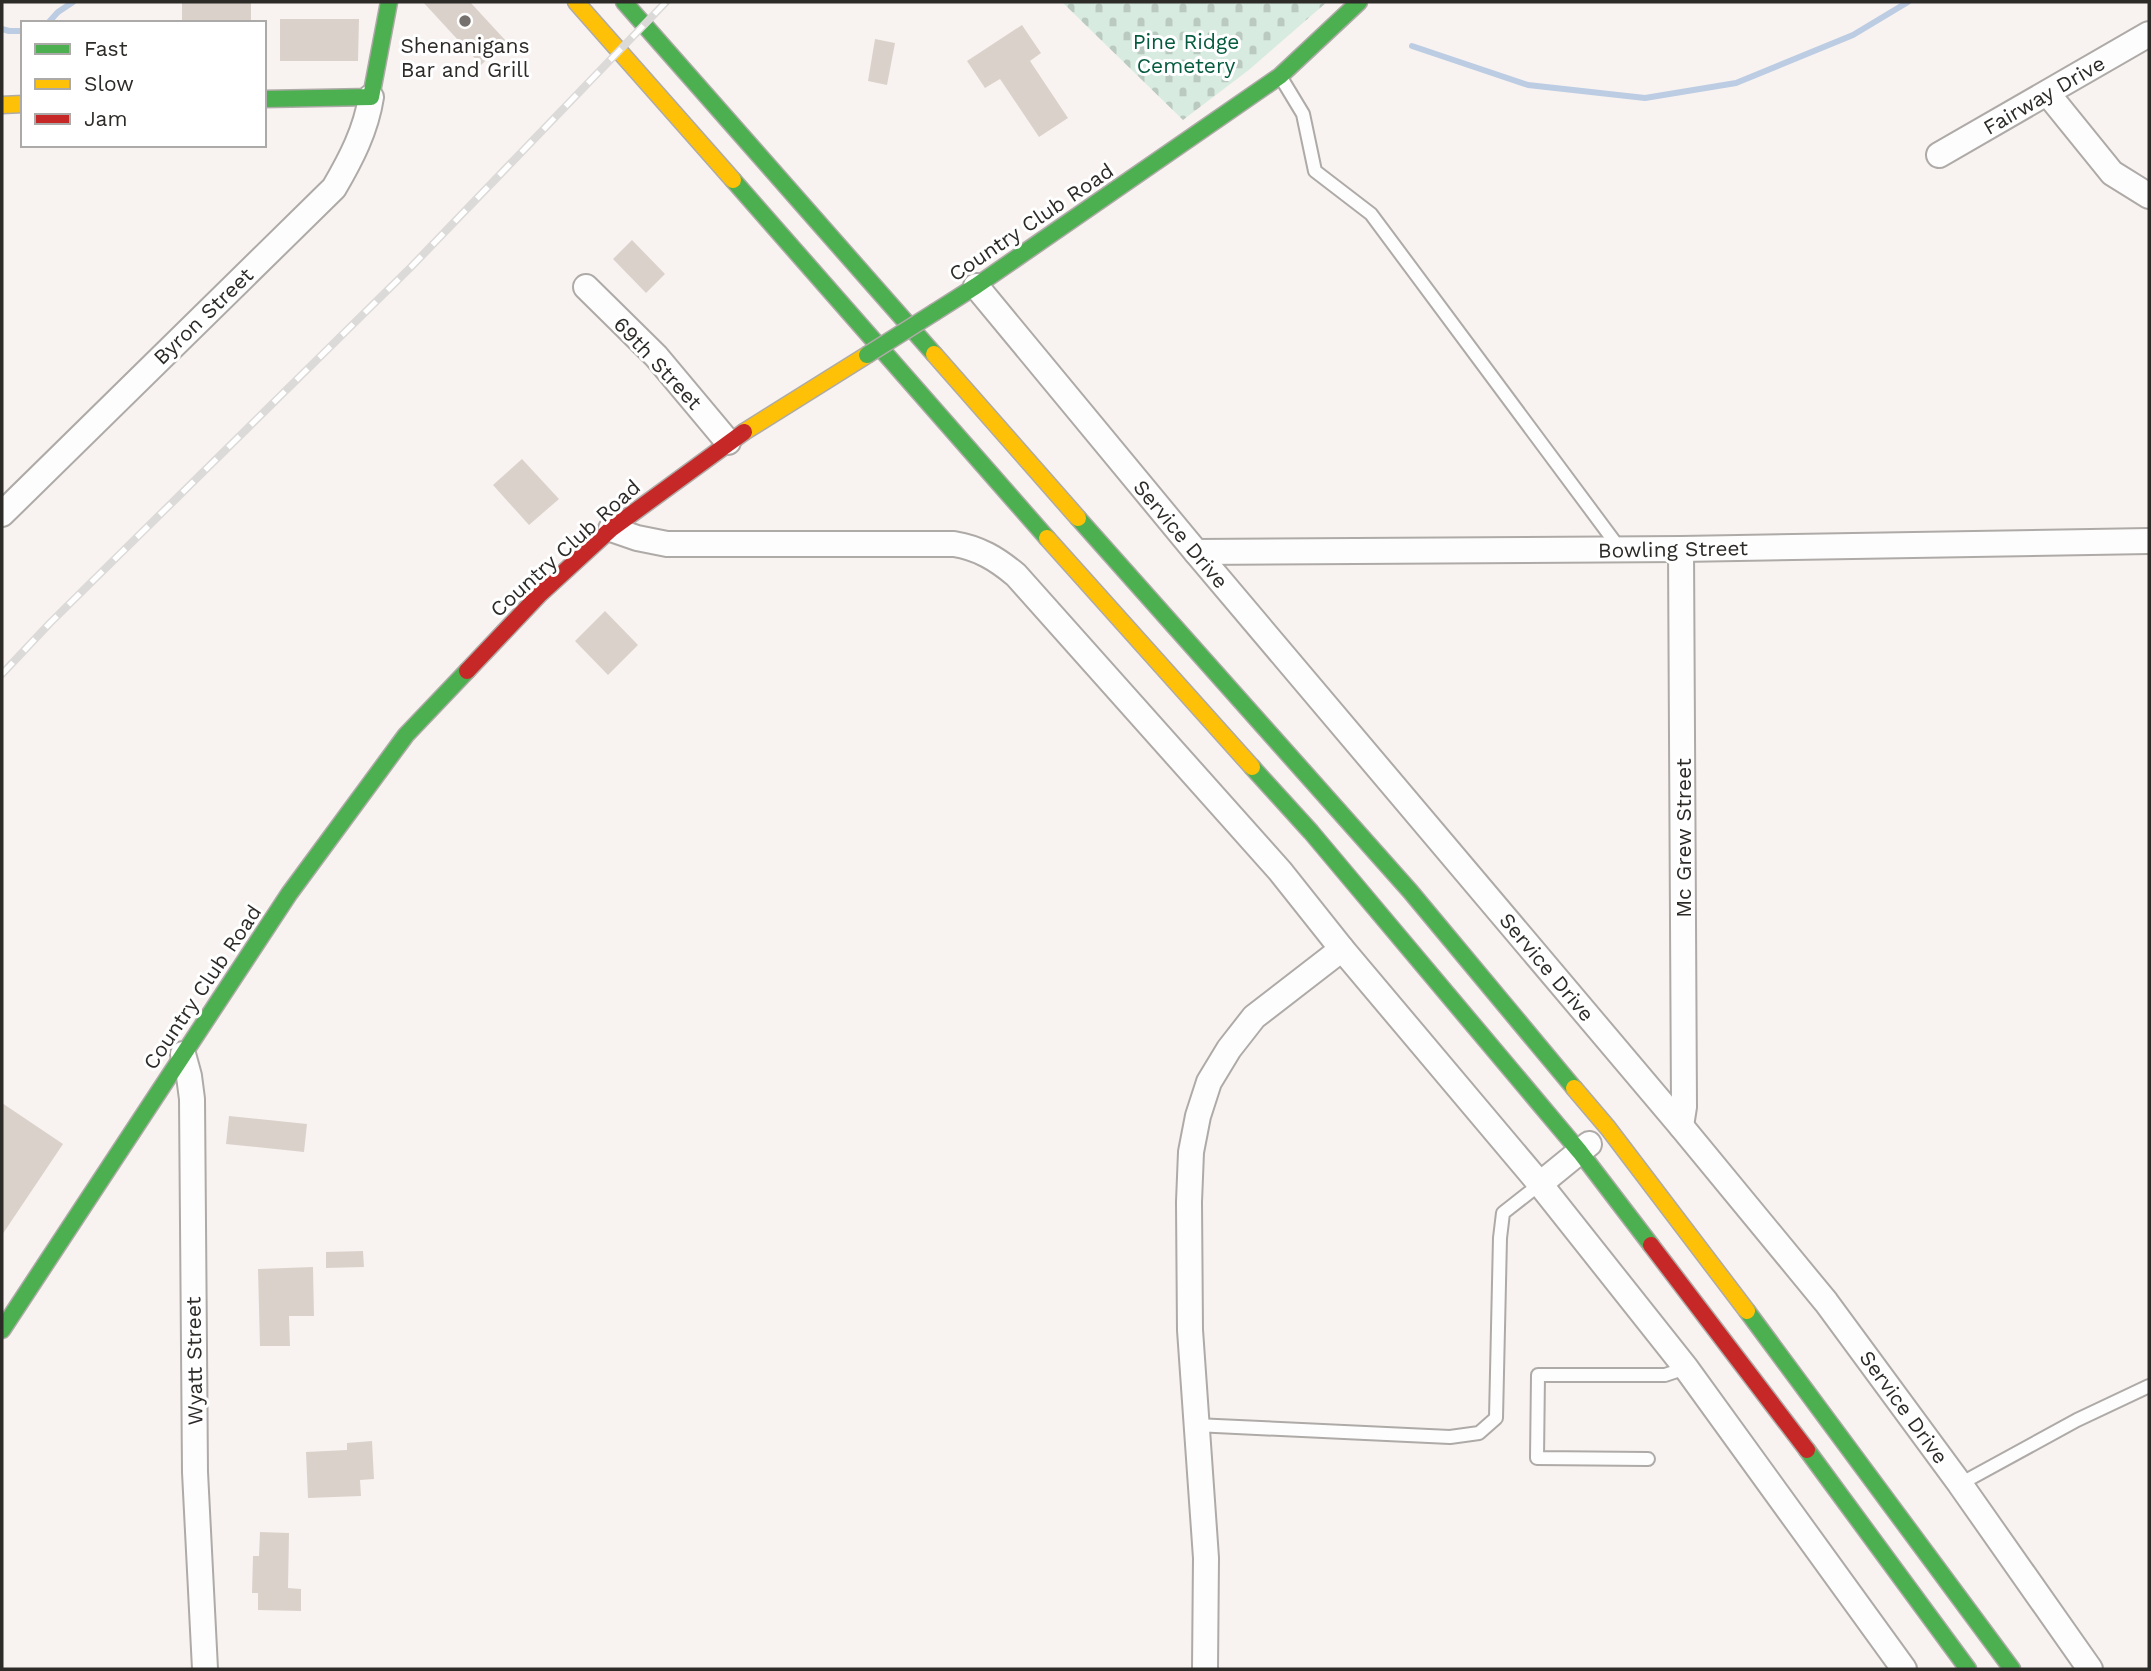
<svg xmlns="http://www.w3.org/2000/svg" width="2151" height="1671" viewBox="0 0 2151 1671" font-family="'Work Sans',sans-serif">
	<style>
		.cemetery { fill: url(#cemetery-stones) }
		.lines { fill: none; stroke-linecap: round; stroke-linejoin: round }
		.stream { stroke: #bccce3; stroke-width: 6 }
		.building { fill: #dad1ca }
		.lane-casing { stroke: #aeaaa7; stroke-width: 16 }
		.street-casing { stroke: #aeaaa7; stroke-width: 28 }
		.fast-casing { stroke: #aeaaa7; stroke-width: 19 }
		.slow-casing { stroke: #aeaaa7; stroke-width: 19 }
		.jam-casing { stroke: #aeaaa7; stroke-width: 19 }
		.lane { stroke: #fefdfd; stroke-width: 12 }
		.street { stroke: #fefdfd; stroke-width: 24 }
		.fast { stroke: #4caf50; stroke-width: 16 }
		.slow { stroke: #ffc107; stroke-width: 16 }
		.jam { stroke: #c62828; stroke-width: 16 }
		.rail-casing { stroke: #dbdad8; stroke-width: 8 }
		.rail { stroke: #fff; stroke-width: 5; stroke-dasharray: 16; stroke-linecap: butt }
		.fast-bridge-casing { stroke: #aeaaa7; stroke-width: 19; stroke-linecap: butt }
		.fast-bridge { stroke: #4caf50; stroke-width: 16 }
		.poi-dot { fill: #74716e; stroke: #fff; stroke-width: 2.5 }
		.labels { text-anchor: middle; dominant-baseline: central; stroke-width: 6; stroke-linejoin: round; paint-order: stroke }
		.park-label { font-size: 21px; fill: #055a3f; stroke: #fff }
		.poi-label { font-size: 21px; fill: #2d2b28; stroke: #fff }
		.street-label { font-size: 21px; fill: #2d2b28; stroke: #fff }
	</style>
	<defs>
		<pattern id="cemetery-stones" width="16" height="16" patternUnits="userSpaceOnUse" patternTransform="scale(1.75)"><rect width="16" height="16" fill="#d8ebe0"/><path d="M2 7V4a2 2 0 0 1 4 0v3zM10 15v-3a2 2 0 0 1 4 0v3z" fill="#bacac0"/></pattern>
	</defs>
	<rect width="100%" height="100%" fill="#f8f3f0"/>
	<path class="cemetery" d="M 1062,2 L 1327,2 L 1250,69 L 1183,120 Z"/>
	<g class="lines">
		<g class="stream">
			<path d="M 48,23 L 58,12 L 73,2"/>
			<path d="M 2,29 L 9,31 L 23,31"/>
			<path d="M 1412,46 L 1528,85 L 1645,98 L 1736,83 L 1853,35 L 1908,2"/>
		</g>
	</g>
	<g class="building">
		<rect x="182" y="2" width="69" height="21"/>
		<path d="M 423,2 L 470,2 L 506,41 L 481,65 Z"/>
		<path d="M 280,19 L 359,19 L 358,61 L 280,61 Z"/>
		<path d="M 1022,25 L 1041,53 L 1030,61 L 1068,118 L 1039,137 L 1000,79 L 985,88 L 967,61 Z"/>
		<path d="M 875,39 L 895,43 L 887,85 L 868,81 Z"/>
		<path d="M 632,240 L 665,274 L 646,293 L 613,259 Z"/>
		<path d="M 522,459 L 559,499 L 529,525 L 493,485 Z"/>
		<path d="M 605,611 L 638,645 L 608,675 L 575,641 Z"/>
		<path d="M 2,1103 L 63,1144 L 2,1235 Z"/>
		<path d="M 229,1116 L 307,1124 L 304,1152 L 226,1144 Z"/>
		<path d="M 363,1251 L 364,1267 L 326,1268 L 326,1252 Z"/>
		<path d="M 313,1267 L 314,1316 L 289,1316 L 290,1346 L 260,1346 L 258,1269 Z"/>
		<path d="M 372,1441 L 374,1479 L 360,1480 L 361,1496 L 308,1498 L 306,1452 L 347,1450 L 347,1443 Z"/>
		<path d="M 260,1532 L 289,1533 L 288,1588 L 301,1589 L 301,1611 L 258,1610 L 258,1593 L 252,1593 L 253,1556 L 259,1556 Z"/>
	</g>
	<g class="lines">
		<defs>
			<g id="lane">
				<path d="M 1280,76 L 1303,114 L 1315,171 L 1371,214 L 1620,549"/>
				<path d="M 1195,1425 L 1450,1437 L 1479,1433 L 1496,1418 L 1500,1238 L 1503,1213 L 1540,1184"/>
				<path d="M 1648,1459 L 1537,1458 L 1538,1375 L 1665,1375 L 1686,1368"/>
				<path d="M 1960,1484 L 2077,1420 L 2149,1386"/>
			</g>
			<g id="street">
				<path d="M 2048,94 L 2112,173 L 2149,196"/>
				<path d="M 1939,155 L 2149,34"/>
				<path d="M 976,286 L 1196,552 L 1681,1126 L 1826,1302 L 1960,1484 L 2090,1669"/>
				<path d="M 586,287 L 656,356 L 728,442"/>
				<path d="M 2,514 L 334,188 C 351,159 366,130 371,97"/>
				<path d="M 611,529 L 637,538 L 667,544 L 954,544 C 979,548 997,559 1016,575 L 1280,871 L 1342,949 L 1540,1184 L 1686,1368 L 1904,1669"/>
				<path d="M 1681,549 L 1684,1107 L 1681,1126"/>
				<path d="M 1196,552 L 1681,549 L 2149,541"/>
				<path d="M 183,1054 L 189,1076 L 192,1099 L 195,1472 L 205,1669"/>
				<path d="M 1540,1184 L 1589,1144"/>
				<path d="M 1205,1669 L 1206,1558 L 1190,1330 L 1189,1202 L 1191,1152 L 1198,1116 L 1209,1082 L 1229,1049 L 1254,1017 L 1342,949"/>
			</g>
			<g id="fast">
				<path d="M 624,2 L 934,354"/>
				<path d="M 264,99 L 371,97 L 389,2"/>
				<path d="M 733,180 L 1047,538"/>
				<path d="M 935,312 L 976,286 L 1280,76 L 1359,2"/>
				<path d="M 1078,518 L 1410,891 L 1574,1088"/>
				<path d="M 1252,767 L 1311,832 L 1580,1152 L 1651,1245"/>
				<path d="M 1747,1311 L 2012,1669"/>
				<path d="M 2,1330 L 289,894 L 406,735 L 467,671"/>
				<path d="M 1807,1450 L 1968,1669"/>
			</g>
			<g id="slow">
				<path d="M 576,2 L 733,180"/>
				<path d="M 2,105 L 23,104"/>
				<path d="M 934,354 L 1078,518"/>
				<path d="M 744,432 L 867,355"/>
				<path d="M 1047,538 L 1252,767"/>
				<path d="M 1574,1088 L 1608,1128 L 1747,1311"/>
			</g>
			<g id="jam">
				<path d="M 467,671 L 540,594 L 611,529 L 744,432"/>
				<path d="M 1651,1245 L 1807,1450"/>
			</g>
		</defs>
		<use href="#lane" class="lane-casing"/>
		<use href="#street" class="street-casing"/>
		<use href="#fast" class="fast-casing"/>
		<use href="#slow" class="slow-casing"/>
		<use href="#jam" class="jam-casing"/>
		<use href="#lane" class="lane"/>
		<use href="#street" class="street"/>
		<use href="#fast" class="fast"/>
		<use href="#slow" class="slow"/>
		<use href="#jam" class="jam"/>
		<defs>
			<path id="rail" d="M 2,674 L 50,623 L 411,267 L 666,2"/>
		</defs>
		<use href="#rail" class="rail-casing"/>
		<use href="#rail" class="rail"/>
		<defs>
			<path id="fast-bridge" d="M 867,355 L 935,312"/>
		</defs>
		<use href="#fast-bridge" class="fast-bridge-casing"/>
		<use href="#fast-bridge" class="fast-bridge"/>
	</g>
	<circle class="poi-dot" cx="465" cy="21" r="7"/>
	<g class="labels">
		<g class="park-label">
			<text x="1186" y="41">Pine Ridge<tspan x="1186" dy="24">Cemetery</tspan></text>
		</g>
		<g class="poi-label">
			<text x="465" y="45">Shenanigans<tspan x="465" dy="24">Bar and Grill</tspan></text>
		</g>
		<g class="street-label">
			<text transform="translate(2044 95) rotate(-30)">Fairway Drive</text>
			<text transform="translate(1031 222) rotate(-34)">Country Club Road</text>
			<text transform="translate(203 316) rotate(-44)">Byron Street</text>
			<text transform="translate(658 363) rotate(47)">69th Street</text>
			<text transform="translate(1181 534) rotate(50)">Service Drive</text>
			<text transform="translate(565 548) rotate(-42)">Country Club Road</text>
			<text transform="translate(1673 549) rotate(-1)">Bowling Street</text>
			<text transform="translate(1683 838) rotate(-90)">Mc Grew Street</text>
			<text transform="translate(1547 967) rotate(50)">Service Drive</text>
			<text transform="translate(202 987) rotate(-56)">Country Club Road</text>
			<text transform="translate(194 1361) rotate(-91)">Wyatt Street</text>
			<text transform="translate(1904 1407) rotate(54)">Service Drive</text>
		</g>
	</g>
	<rect width="2151" height="1671" fill="none" stroke="#2d2b28" stroke-width="7"/>
	<rect x="21" y="21" width="245" height="126" fill="#ffffff" stroke="#abaaa9" stroke-width="2"/>
	<rect x="35" y="44" width="35" height="10" fill="#4caf50" stroke="#abaaa9" stroke-width="2"/>
	<text x="84" y="56" font-size="21" fill="#2d2b28">Fast</text>
	<rect x="35" y="79" width="35" height="10" fill="#ffc107" stroke="#abaaa9" stroke-width="2"/>
	<text x="84" y="91" font-size="21" fill="#2d2b28">Slow</text>
	<rect x="35" y="114" width="35" height="10" fill="#c62828" stroke="#abaaa9" stroke-width="2"/>
	<text x="84" y="126" font-size="21" fill="#2d2b28">Jam</text>
</svg>
